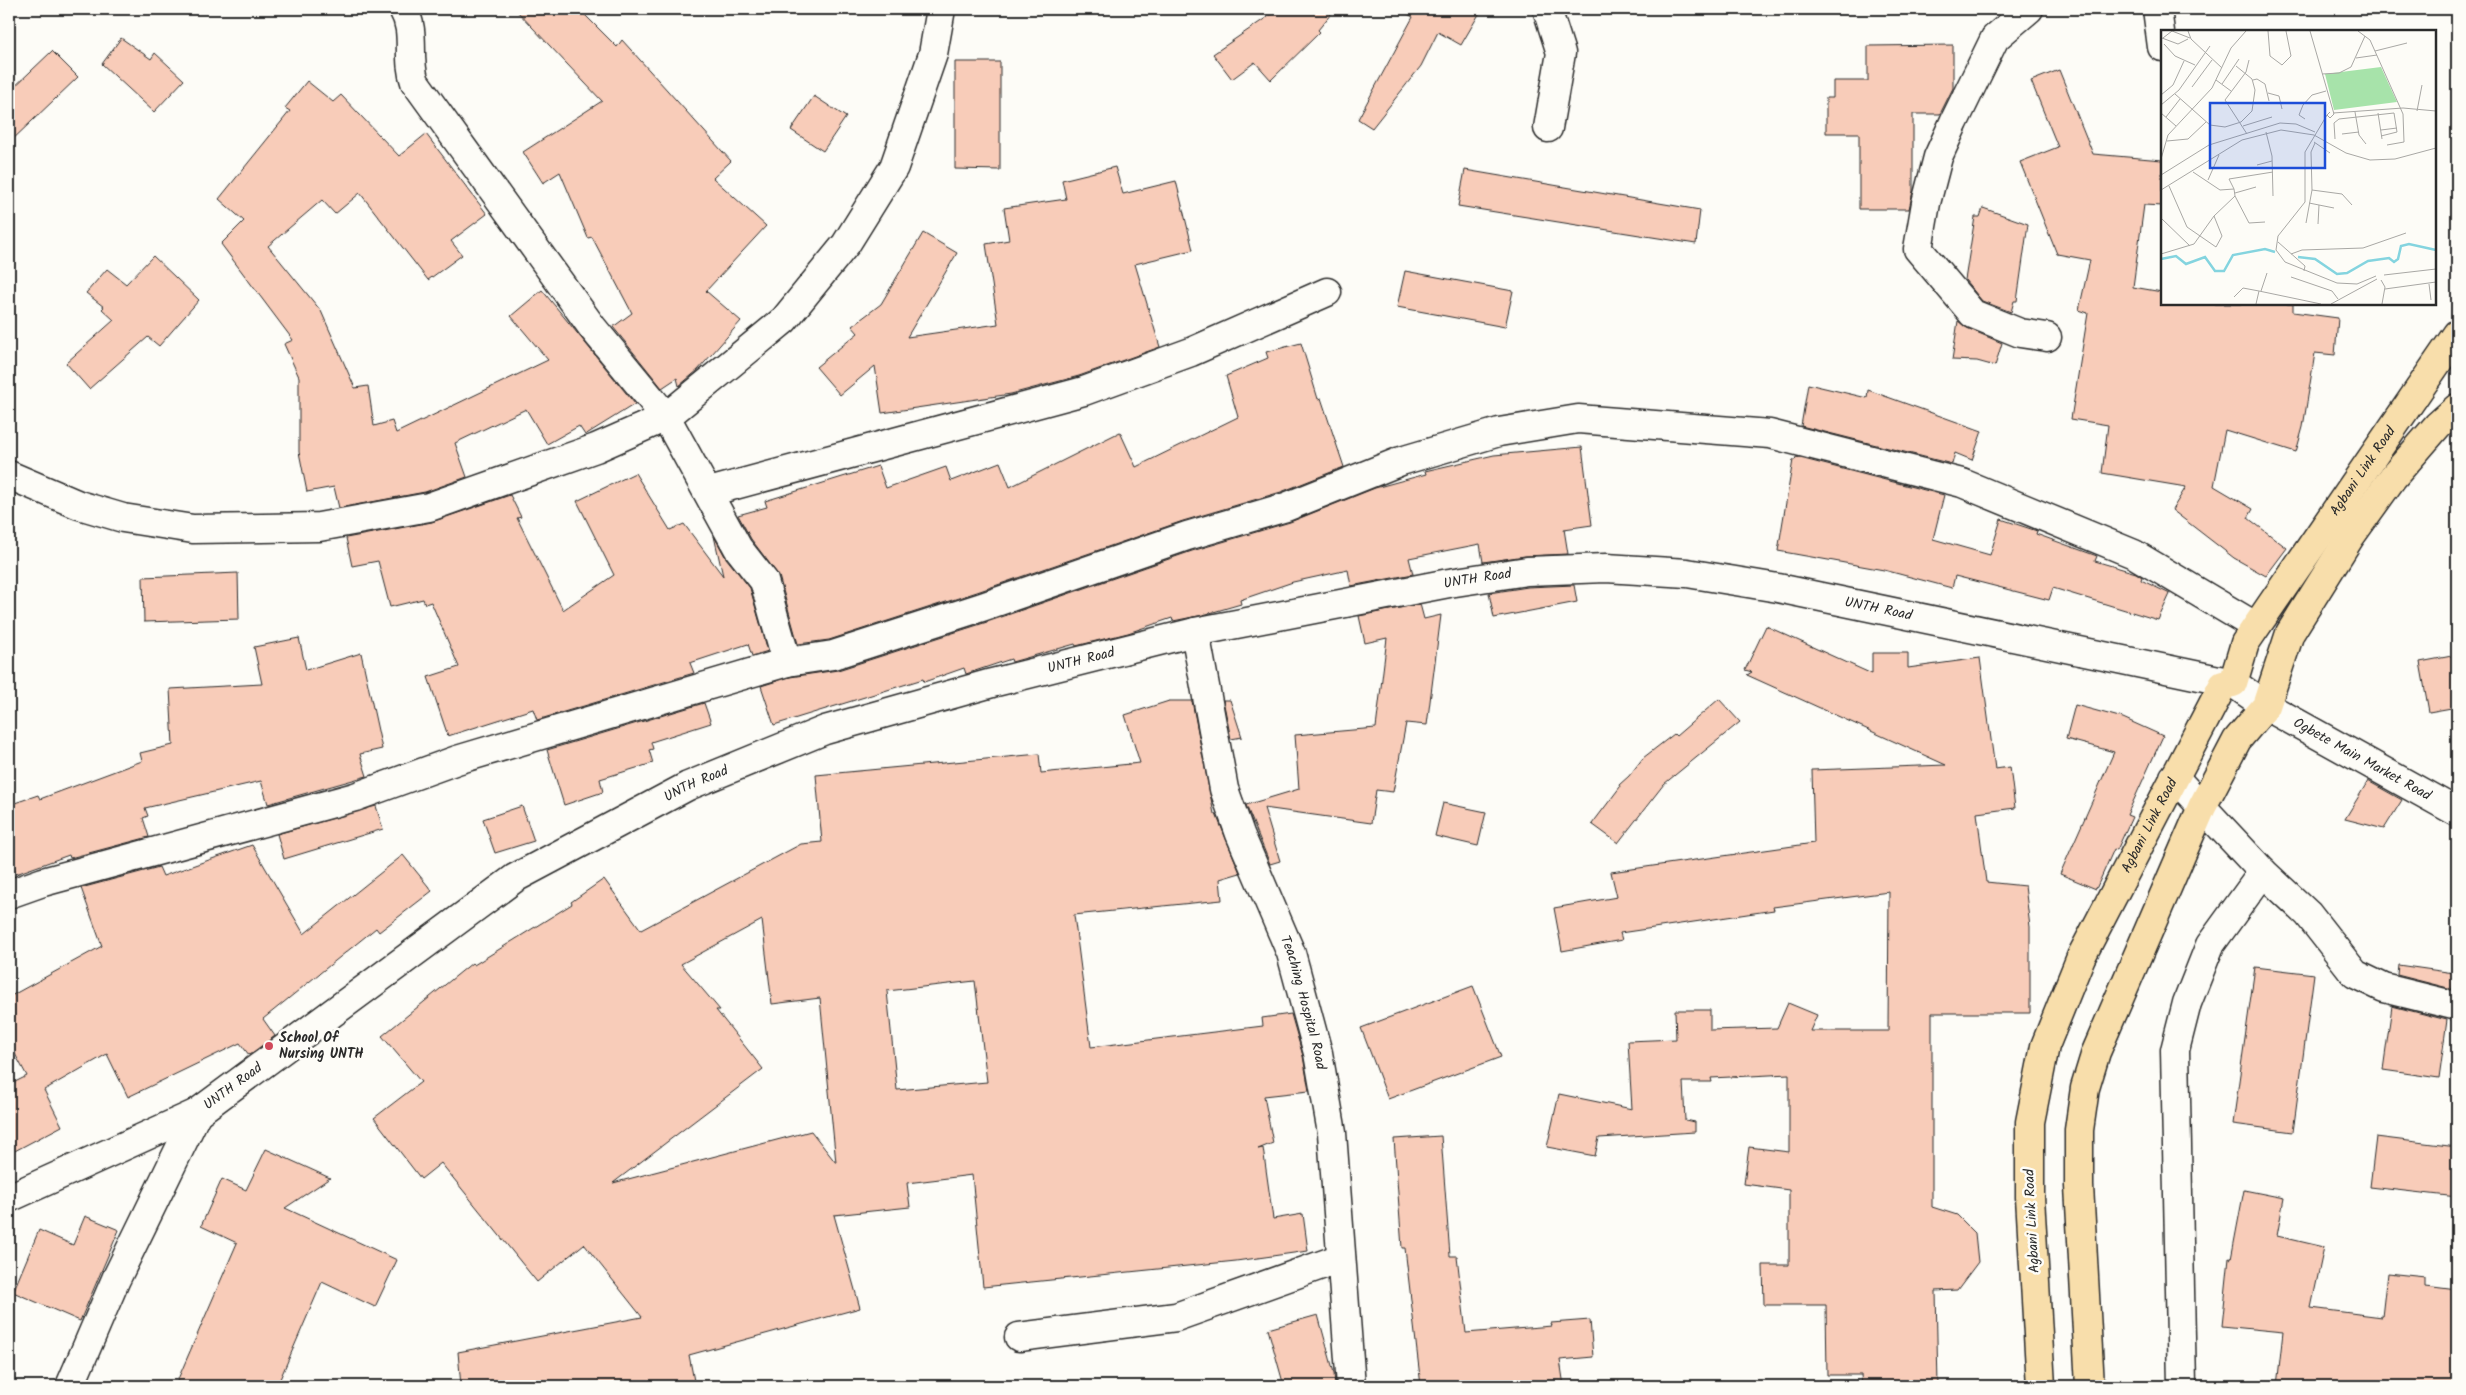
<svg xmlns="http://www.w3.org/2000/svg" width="2466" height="1395" viewBox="0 0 2466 1395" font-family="Kalam,sans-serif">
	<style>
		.building { fill: #f8ccb9; stroke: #2b2b2b; fill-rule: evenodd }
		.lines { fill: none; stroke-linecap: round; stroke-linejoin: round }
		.street-casing { stroke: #2b2b2b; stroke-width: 31 }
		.secondary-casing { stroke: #2b2b2b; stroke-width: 31 }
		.primary-casing { stroke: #2b2b2b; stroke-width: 31 }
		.street { stroke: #fdfcf7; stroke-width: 28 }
		.secondary { stroke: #fdfcf7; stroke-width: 28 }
		.primary { stroke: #f8deab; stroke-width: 28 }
		.poi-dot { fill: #d1495b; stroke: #fdfcf7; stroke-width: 2 }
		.labels { text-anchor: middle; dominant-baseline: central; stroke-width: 5; stroke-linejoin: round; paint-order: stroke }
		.street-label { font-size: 14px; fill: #2b2b2b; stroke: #fdfcf7 }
		.poi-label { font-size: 14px; font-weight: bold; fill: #2b2b2b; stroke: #fdfcf7; text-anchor: start }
		.inset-river { fill: none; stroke: #84d4df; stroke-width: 2.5 }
		.inset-road { fill: none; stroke: #a9a8a5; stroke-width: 1 }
		.view { fill: #1d4ed8; fill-opacity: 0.15; stroke: #1d4ed8; stroke-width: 2.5 }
		.inset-edge { fill: none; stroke: #2b2b2b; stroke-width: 2.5 }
	</style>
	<rect width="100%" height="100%" fill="#fdfcf7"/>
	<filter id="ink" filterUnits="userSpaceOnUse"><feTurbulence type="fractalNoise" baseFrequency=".02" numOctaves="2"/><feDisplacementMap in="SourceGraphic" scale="10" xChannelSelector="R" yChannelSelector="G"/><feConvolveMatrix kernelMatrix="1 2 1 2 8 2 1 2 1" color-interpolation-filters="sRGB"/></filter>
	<g filter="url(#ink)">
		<g class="building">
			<path d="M 515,9 L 579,9 L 617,47 L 622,40 L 731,161 L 713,178 L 766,226 L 706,291 L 741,321 L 698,370 L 679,386 L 677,378 L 662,388 L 613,327 L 632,313 L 592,237 L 588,238 L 560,172 L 543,183 L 523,152 L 602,101 Z"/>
			<path d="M 1279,9 L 1335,9 L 1318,30 L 1320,32 L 1271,80 L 1255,62 L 1232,79 L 1213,54 Z"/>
			<path d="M 1399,9 L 1482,9 L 1461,45 L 1438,32 L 1421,66 L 1372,128 L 1358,119 L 1413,17 Z"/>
			<path d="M 121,38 L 151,59 L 155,53 L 184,80 L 154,112 L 102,64 Z"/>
			<path d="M 1953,45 L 1953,88 L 1940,114 L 1913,114 L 1913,191 L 1909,209 L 1859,209 L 1859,133 L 1826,133 L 1826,98 L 1833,98 L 1833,81 L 1868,81 L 1868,46 Z"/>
			<path d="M 52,51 L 78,77 L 9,143 L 9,92 Z"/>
			<path d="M 955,62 L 1000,62 L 1000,170 L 955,169 Z"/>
			<path d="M 2059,70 L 2093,154 L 2162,160 L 2162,206 L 2144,205 L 2133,287 L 2162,292 L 2162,304 L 2293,304 L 2293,312 L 2338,318 L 2335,355 L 2315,353 L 2303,427 L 2296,452 L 2225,430 L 2214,486 L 2253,509 L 2248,518 L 2287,548 L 2266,576 L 2234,558 L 2172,510 L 2186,487 L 2102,473 L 2108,425 L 2071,419 L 2088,313 L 2079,310 L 2090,260 L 2057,254 L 2020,162 L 2058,147 L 2031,81 Z"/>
			<path d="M 307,81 L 333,102 L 341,95 L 399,156 L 426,134 L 487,214 L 451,241 L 462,255 L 428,280 L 360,193 L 335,214 L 322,200 L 268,246 L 321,311 L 355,388 L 368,386 L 374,426 L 392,421 L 396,433 L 548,360 L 511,316 L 542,290 L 635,404 L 585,435 L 579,426 L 547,444 L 526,409 L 455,443 L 467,477 L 425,492 L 339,508 L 334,487 L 307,492 L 299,452 L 299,377 L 284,344 L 293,340 L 221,244 L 244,221 L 219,199 L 290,111 L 285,108 Z"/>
			<path d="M 814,96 L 846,117 L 823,151 L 791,130 Z"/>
			<path d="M 1115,167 L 1123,194 L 1176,181 L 1193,250 L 1135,264 L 1160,347 L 1079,376 L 1011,394 L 882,413 L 875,366 L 840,395 L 816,367 L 858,333 L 852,326 L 881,304 L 923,233 L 957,253 L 907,337 L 998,324 L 986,244 L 1009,240 L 1004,208 L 1066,199 L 1062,180 Z"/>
			<path d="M 1465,170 L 1700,210 L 1696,244 L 1458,206 Z"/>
			<path d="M 1983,208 L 2028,224 L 2017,301 L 2014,301 L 2011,312 L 1982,301 L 1965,280 L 1975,217 L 1980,217 Z"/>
			<path d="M 153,256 L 199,300 L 159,346 L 148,337 L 89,389 L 66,363 L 114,320 L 102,309 L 104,307 L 86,293 L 107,269 L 126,284 Z"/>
			<path d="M 1405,271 L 1513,291 L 1505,327 L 1397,307 Z"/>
			<path d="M 1958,321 L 1967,328 L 2002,343 L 1995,366 L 1977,361 L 1952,360 Z"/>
			<path d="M 1301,343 L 1318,399 L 1321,398 L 1344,467 L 1281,492 L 1183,521 L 977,592 L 829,640 L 798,644 L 779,576 L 751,539 L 738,515 L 767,507 L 765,501 L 878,466 L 886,488 L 946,467 L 951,481 L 1000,462 L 1010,487 L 1120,432 L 1136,467 L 1238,417 L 1226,376 L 1268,358 L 1266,352 Z"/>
			<path d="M 1808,384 L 1867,398 L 1868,390 L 1982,431 L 1972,460 L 1955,453 L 1952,464 L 1801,426 Z"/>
			<path d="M 1582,447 L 1592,525 L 1564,529 L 1568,554 L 1525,556 L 1483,562 L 1480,544 L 1409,558 L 1413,574 L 1351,586 L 1348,570 L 1293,582 L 1240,600 L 1241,604 L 1203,615 L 1173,621 L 1172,618 L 1128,633 L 1076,646 L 1075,644 L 1012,662 L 1011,659 L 966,674 L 964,668 L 924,682 L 923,679 L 774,725 L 761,686 L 790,677 L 838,670 L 987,622 L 1192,551 L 1290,522 L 1375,488 L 1426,474 L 1425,471 L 1494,455 Z"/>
			<path d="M 1796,457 L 1944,495 L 1933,539 L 1990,555 L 2001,519 L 2037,531 L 2036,534 L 2097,556 L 2095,561 L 2136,573 L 2142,577 L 2141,580 L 2170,594 L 2158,620 L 2053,588 L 2049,600 L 1955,576 L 1952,588 L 1884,570 L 1778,551 L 1793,460 L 1795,460 Z"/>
			<path d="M 635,473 L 670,530 L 684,524 L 723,576 L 714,536 L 726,558 L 750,588 L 768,651 L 752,656 L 748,644 L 690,663 L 694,673 L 537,720 L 533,709 L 448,736 L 428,677 L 459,667 L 431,602 L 425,604 L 423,599 L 390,607 L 378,561 L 352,566 L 346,538 L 432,522 L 510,495 L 521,517 L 517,518 L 563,610 L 614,575 L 577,501 Z"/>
			<path d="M 238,573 L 239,619 L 144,622 L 143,577 Z"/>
			<path d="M 1574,585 L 1577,602 L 1494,618 L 1489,593 L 1528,587 Z"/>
			<path d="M 1420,604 L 1424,619 L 1441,615 L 1427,725 L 1406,723 L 1393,792 L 1376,790 L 1371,823 L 1264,808 L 1280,861 L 1270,864 L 1246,805 L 1299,789 L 1295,735 L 1376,728 L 1387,638 L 1365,643 L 1359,616 Z"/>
			<path d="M 1766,626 L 1872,674 L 1872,653 L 1908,653 L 1908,668 L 1980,658 L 1995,769 L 2010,767 L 2015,808 L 1977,813 L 1986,882 L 2025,886 L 2030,927 L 2030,1013 L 1932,1013 L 1932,1207 L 1957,1215 L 1975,1233 L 1978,1262 L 1957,1290 L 1936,1291 L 1938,1386 L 1862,1386 L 1861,1375 L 1827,1375 L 1826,1305 L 1764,1305 L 1763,1265 L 1789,1265 L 1789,1190 L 1744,1184 L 1749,1147 L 1789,1152 L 1789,1074 L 1711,1078 L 1712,1082 L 1683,1082 L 1685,1120 L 1695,1122 L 1695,1132 L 1599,1138 L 1595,1156 L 1547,1147 L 1559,1094 L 1632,1109 L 1628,1041 L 1676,1039 L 1675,1010 L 1710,1010 L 1710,1030 L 1777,1028 L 1788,1003 L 1817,1015 L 1810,1031 L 1888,1031 L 1889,892 L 1773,907 L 1774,910 L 1620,933 L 1622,940 L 1562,951 L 1554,908 L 1617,897 L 1611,872 L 1814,843 L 1812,770 L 1946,765 L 1747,675 L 1752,672 L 1745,670 Z"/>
			<path d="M 299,638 L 306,670 L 361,653 L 382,749 L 360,754 L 367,776 L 268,804 L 261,781 L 145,808 L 148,816 L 143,818 L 149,837 L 70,858 L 69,855 L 16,874 L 9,854 L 9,805 L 38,795 L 40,799 L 142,761 L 140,753 L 173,745 L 170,689 L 262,684 L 254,647 Z"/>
			<path d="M 2457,655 L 2457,707 L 2429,712 L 2420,662 Z"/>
			<path d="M 1719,699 L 1740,722 L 1664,784 L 1618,843 L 1592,824 L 1620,787 L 1619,785 L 1629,776 L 1643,758 L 1674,734 L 1676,736 Z"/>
			<path d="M 1223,700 L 1230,700 L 1242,737 L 1231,739 Z"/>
			<path d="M 1169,701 L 1192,701 L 1214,814 L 1216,814 L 1240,873 L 1220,879 L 1222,900 L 1074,915 L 1091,1047 L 1263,1026 L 1262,1018 L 1291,1014 L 1303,1056 L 1309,1091 L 1264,1096 L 1273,1143 L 1258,1149 L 1263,1148 L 1273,1219 L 1303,1214 L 1308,1251 L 1236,1261 L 983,1287 L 972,1175 L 907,1183 L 910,1207 L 834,1215 L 860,1308 L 689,1355 L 695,1386 L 461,1386 L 458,1352 L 642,1317 L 584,1244 L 537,1282 L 441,1163 L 421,1179 L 374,1118 L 421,1082 L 382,1036 L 472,963 L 474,965 L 572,904 L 571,902 L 604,879 L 641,930 L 801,844 L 822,842 L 816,775 L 1039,754 L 1041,773 L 1140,763 L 1125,715 ZM 762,920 L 772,1004 L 820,998 L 836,1163 L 811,1131 L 613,1183 L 763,1069 L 716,1010 L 720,1010 L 681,964 ZM 975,981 L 987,1082 L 897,1090 L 887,991 Z"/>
			<path d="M 704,703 L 711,723 L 651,742 L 653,749 L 649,750 L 653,763 L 600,779 L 603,792 L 564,805 L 547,750 Z"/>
			<path d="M 2075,705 L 2123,718 L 2163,736 L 2127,815 L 2132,817 L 2117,850 L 2114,849 L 2096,889 L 2060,874 L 2114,752 L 2066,739 Z"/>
			<path d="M 2368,781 L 2402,800 L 2384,829 L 2345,819 Z"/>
			<path d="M 1443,803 L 1486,812 L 1478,846 L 1435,836 Z"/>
			<path d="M 376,806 L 383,829 L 284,859 L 277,834 Z"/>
			<path d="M 522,806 L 534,841 L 495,853 L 483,819 Z"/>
			<path d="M 252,845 L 304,934 L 403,855 L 432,891 L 379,932 L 376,928 L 263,1019 L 275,1036 L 249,1055 L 240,1043 L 128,1097 L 107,1054 L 44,1090 L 62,1126 L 9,1154 L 9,1085 L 27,1076 L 9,1043 L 9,997 L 102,946 L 81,888 L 159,867 L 163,876 Z"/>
			<path d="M 2398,965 L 2454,973 L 2452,989 L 2397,975 Z"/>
			<path d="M 2255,967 L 2314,974 L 2293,1132 L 2233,1124 Z"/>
			<path d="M 1473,986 L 1501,1057 L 1388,1099 L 1361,1028 Z"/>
			<path d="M 2392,1006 L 2447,1020 L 2439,1078 L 2383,1070 Z"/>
			<path d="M 1441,1136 L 1450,1256 L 1457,1256 L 1466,1333 L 1552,1326 L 1551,1323 L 1590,1320 L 1593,1357 L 1560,1360 L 1564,1386 L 1421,1386 L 1405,1248 L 1402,1248 L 1394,1139 Z"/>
			<path d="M 2376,1137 L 2457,1147 L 2457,1197 L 2370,1187 Z"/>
			<path d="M 266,1149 L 330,1178 L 285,1208 L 397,1260 L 375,1307 L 322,1282 L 277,1386 L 175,1386 L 237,1243 L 201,1226 L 222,1179 L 246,1190 Z"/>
			<path d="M 2244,1190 L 2284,1198 L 2277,1236 L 2324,1247 L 2311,1308 L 2382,1317 L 2387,1273 L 2425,1277 L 2425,1286 L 2457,1290 L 2457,1386 L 2277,1386 L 2283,1332 L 2222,1326 L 2229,1258 L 2231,1259 Z"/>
			<path d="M 85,1216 L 119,1230 L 80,1321 L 13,1292 L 39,1230 L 73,1245 Z"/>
			<path d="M 1318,1315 L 1334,1373 L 1335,1386 L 1284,1386 L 1268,1329 Z"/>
		</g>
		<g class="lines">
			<defs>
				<g id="street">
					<path d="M 403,9 C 417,32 406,58 415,82 L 592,327 L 666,417 L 738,548 L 764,581 L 787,662"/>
					<path d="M 1547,9 L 1561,53 L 1548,128"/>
					<path d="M 2029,9 L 1995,38 L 1954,122 L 1938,157 L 1926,203 L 1918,249 L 1973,314 L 2020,333 L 2047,337"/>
					<path d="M 2157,9 L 2162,47"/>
					<path d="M 9,475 L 79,505 L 123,518 L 193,529 L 319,527 L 429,507 L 596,448 L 666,417 L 784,320 L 846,244 L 894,167 L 933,54 L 941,9"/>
					<path d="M 709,492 L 1084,391 L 1191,352 L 1327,292"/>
					<path id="s1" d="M 1195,632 L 1224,789 L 1240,834 L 1291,953 L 1318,1053 L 1332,1133 L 1351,1386"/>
					<path d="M 2174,777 L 2263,872 L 2308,914 L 2355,974 L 2384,988 L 2457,1006"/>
					<path d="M 9,894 L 43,882 L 355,797 L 457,760 L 787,662 L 833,655 L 982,607 L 1187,536 L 1286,507 L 1401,461 L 1499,432 L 1578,419 L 1770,434 L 1962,483 L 2134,554 L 2255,626"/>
					<path id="s2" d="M 9,1198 L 197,1113 L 515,878 L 688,786 L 825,730 L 992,683 L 1195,632 L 1449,583 L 1527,571 L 1606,568 L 1687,573 L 1778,588 L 2233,683 L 2266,706"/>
					<path d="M 1019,1337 L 1176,1317 L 1341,1258"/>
					<path d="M 70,1386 L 116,1279 L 197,1113"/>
					<path d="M 2182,1386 L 2175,1050 L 2187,1003 L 2210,945 L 2263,872"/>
				</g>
				<g id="secondary">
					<path id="s3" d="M 2266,706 L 2457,812"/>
				</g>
				<g id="primary">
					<path id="s4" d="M 2041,1386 L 2030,1197 L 2030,1122 L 2045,1046 L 2081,957 L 2223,685 L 2233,683 L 2245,643 L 2457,334"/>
					<path d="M 2090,1386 L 2079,1186 L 2079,1130 L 2085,1088 L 2096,1052 L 2202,807 L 2237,740 L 2266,706 L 2290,633 L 2350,537 L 2393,477 L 2438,425 L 2457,408"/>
				</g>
			</defs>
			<use href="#street" class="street-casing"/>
			<use href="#secondary" class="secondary-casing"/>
			<use href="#primary" class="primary-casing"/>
			<use href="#street" class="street"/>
			<use href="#secondary" class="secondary"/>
			<use href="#primary" class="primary"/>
		</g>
	</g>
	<circle class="poi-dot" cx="269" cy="1046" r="5"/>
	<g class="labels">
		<g class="street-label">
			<text stroke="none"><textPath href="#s4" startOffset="1005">Agbani Link Road</textPath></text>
			<text stroke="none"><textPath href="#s2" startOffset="1616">UNTH Road</textPath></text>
			<text stroke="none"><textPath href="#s2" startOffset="2021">UNTH Road</textPath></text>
			<text stroke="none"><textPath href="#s2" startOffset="1211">UNTH Road</textPath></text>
			<text stroke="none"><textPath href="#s3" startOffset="110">Ogbete Main Market Road</textPath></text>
			<text stroke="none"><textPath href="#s2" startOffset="806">UNTH Road</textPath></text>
			<text stroke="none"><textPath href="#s4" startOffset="586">Agbani Link Road</textPath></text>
			<text stroke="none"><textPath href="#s1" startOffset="388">Teaching Hospital Road</textPath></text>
			<text stroke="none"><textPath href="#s2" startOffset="251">UNTH Road</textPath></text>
			<text transform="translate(2032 1221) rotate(-93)">Agbani Link Road</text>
		</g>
		<g class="poi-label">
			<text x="279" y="1038">School Of<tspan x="279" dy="16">Nursing UNTH</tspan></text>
		</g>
	</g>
	<g transform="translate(2161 30)">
		<rect width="275" height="275" fill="#fdfcf7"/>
		<path d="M 220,37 L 236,72 L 173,80 L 164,44 Z" fill="#a7e3aa"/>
		<path class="inset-river" d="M 137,227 L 154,229 L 176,244 L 186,243 L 207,231 L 228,228 L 233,232 L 237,229 L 240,216 L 248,214 L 275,220M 0,229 L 15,226 L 25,234 L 44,227 L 54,241 L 63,241 L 72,225 L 104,219 L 114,222"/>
		<path class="inset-road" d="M 27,1 L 30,9 L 61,38M 107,1 L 109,26 L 121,35 L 130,26 L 125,1M 149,1 L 173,84 L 169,88 L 166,85 L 169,82M 197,1 L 209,10 L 242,84 L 243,112 L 226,115M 1,8 L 17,14 L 27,9M 2,8 L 11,1 L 29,8M 3,14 L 14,26 L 34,35M 214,21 L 246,13M 195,28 L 216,25M 161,44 L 178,43 L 190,37 L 204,6M 55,50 L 70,61M 92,50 L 96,49 L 104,54 L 108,71M 61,54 L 78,29M 31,57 L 51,30M 107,63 L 118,66 L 121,79M 14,64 L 49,95 L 64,97 L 80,92 L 91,81 L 94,60 L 91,49 L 75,36M 0,65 L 12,55 L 23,31M 0,75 L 18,60 L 49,16M 256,81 L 261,55M 194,82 L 198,105 L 205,114M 0,83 L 15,96M 172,83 L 242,78 L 275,81M 217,83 L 221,109M 166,85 L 144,122 L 144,172 L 117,206 L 115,220 L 124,232 L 176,253 L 196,254 L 215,246M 5,87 L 19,69M 144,89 L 138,85 L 142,75 L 151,65 L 165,61M 82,96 L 111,87M 220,100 L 236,98M 105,102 L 111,126 L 112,166M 86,104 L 64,70 L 85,42 L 88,30M 181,104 L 198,102M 174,109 L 173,93 L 178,89 L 233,83 L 236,102 L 220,106M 6,111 L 27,109 L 45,92M 153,112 L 169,123M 0,129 L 7,105 L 51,58 L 70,18 L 85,1M 96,135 L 111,131M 0,145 L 48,115 L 119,93 L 135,94 L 154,102M 47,150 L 58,125M 8,156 L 26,197 L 55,217 L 61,206 L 53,186 L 74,166 L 73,159 L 59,160 L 32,142M 73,159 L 68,149 L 112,142M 0,160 L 81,110 L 120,100 L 153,105 L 185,123 L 209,130 L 234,129 L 275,118M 151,160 L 150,122 L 154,113M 74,163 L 95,157M 74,166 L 88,193 L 104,192M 148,173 L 173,178M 0,188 L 29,216M 145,193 L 151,160 L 181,164 L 191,175M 157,194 L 158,175M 117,212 L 144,236 L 143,241M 0,224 L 33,214 L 53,186M 130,224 L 141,220 L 202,218 L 245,203M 223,245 L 275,239M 130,247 L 171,261 L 177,269M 220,250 L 224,257 L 221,274M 268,254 L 270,270M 224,259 L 275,252M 100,261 L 106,243M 73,267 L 82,258 L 98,261M 95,274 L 98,261 L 160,274M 170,274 L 216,249"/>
		<path class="view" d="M 49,73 L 164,73 L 164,138 L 49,138 Z"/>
		<rect width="275" height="275" class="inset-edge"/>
	</g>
	<rect width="2466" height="1395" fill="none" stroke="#fdfcf7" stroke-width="30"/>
	<rect x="15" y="15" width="2436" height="1365" fill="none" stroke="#2b2b2b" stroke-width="2" filter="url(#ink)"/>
</svg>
